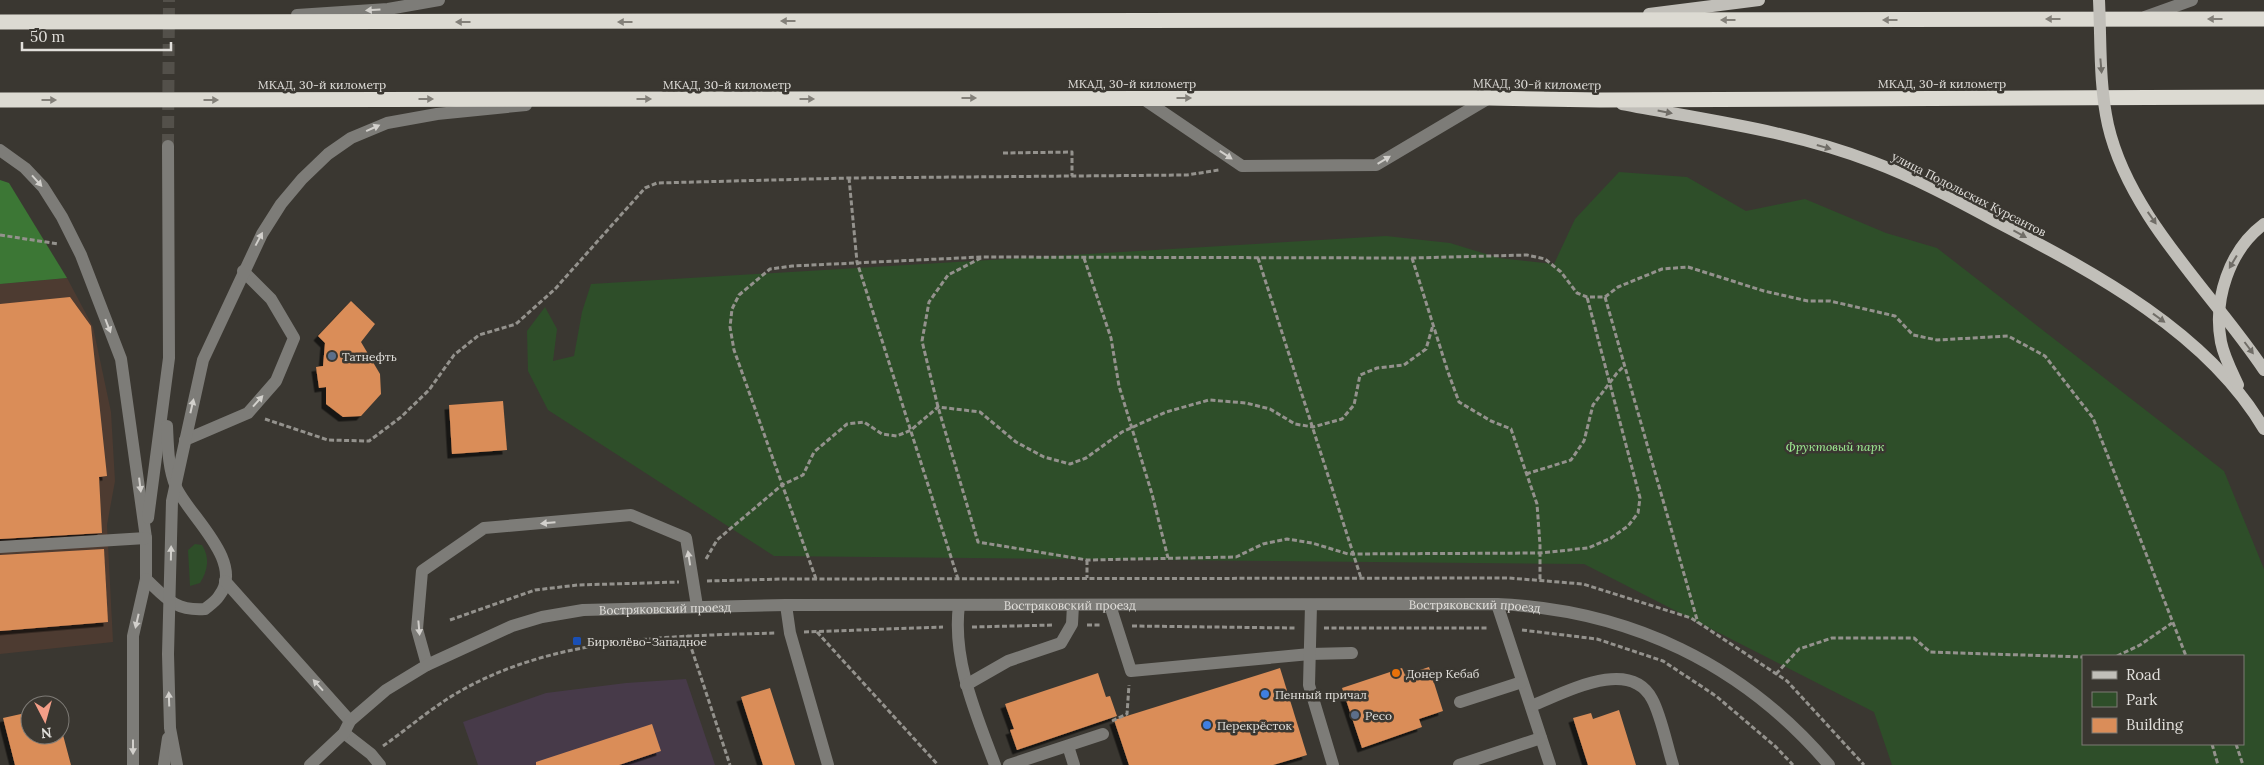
<svg xmlns="http://www.w3.org/2000/svg" width="2264" height="765" viewBox="0 0 2264 765" font-family="Lora,serif">
	<style>
		.industrial { fill: #4d3b31 }
		.education { fill: #473a49 }
		.green { fill: #2e4e29; fill-rule: evenodd }
		.forest { fill: #3c7735 }
		.building { fill: #da8d59; filter: url(#shadow) }
		.lines { fill: none; stroke-linecap: round; stroke-linejoin: round }
		.minor-tunnel { stroke: #53504a; stroke-width: 12; stroke-dasharray: 12 6; stroke-linecap: butt }
		.path { stroke: #94928d; stroke-width: 3; stroke-dasharray: 5 2.5; stroke-linecap: butt }
		.minor { stroke: #7d7c78; stroke-width: 12 }
		.major { stroke: #c1bfb9; stroke-width: 12 }
		.highway { stroke: #dcdad2; stroke-width: 15 }
		.major-bridge { stroke: #c1bfb9; stroke-width: 12 }
		.oneway { fill: #d2d0cc }
		.oneway2 { fill: #838079 }
		.oneway3 { fill: #706d67 }
		.service-dot { fill: #5c6f8a; stroke: #3a3731; stroke-width: 2 }
		.transit-dot { fill: #1a4fb4; stroke: #3a3731; stroke-width: 2 }
		.food-dot { fill: #e8710a; stroke: #3a3731; stroke-width: 2 }
		.shop-dot { fill: #3f7fe0; stroke: #3a3731; stroke-width: 2 }
		.labels { text-anchor: middle; dominant-baseline: central; stroke-width: 5; stroke-linejoin: round; paint-order: stroke }
		.street-label { font-size: 12px; fill: #e1dfdb; stroke: #3a3731 }
		.poi-label { font-size: 12px; fill: #e1dfdb; stroke: #3a3731; text-anchor: start }
		.park-label { font-size: 12px; font-style: italic; fill: #a1f296; stroke: #3a3731 }
	</style>
	<defs>
		<filter id="shadow"><feDropShadow dx="-4.5" dy="4.5" stdDeviation="0" flood-color="#0009"/></filter>
	</defs>
	<rect width="100%" height="100%" fill="#3a3731"/>
	<path class="industrial" d="M 67,278 L 93,327 L 111,412 L 115,481 L 107,525 L 113,642 L 0,654 L 0,284 Z"/>
	<path class="education" d="M 686,679 L 715,765 L 478,765 L 463,722 L 546,693 L 626,683 Z"/>
	<g class="green">
		<path d="M 1619,172 L 1687,177 L 1746,211 L 1805,199 L 1886,233 L 1937,248 L 2224,471 L 2264,569 L 2264,765 L 1892,765 L 1874,712 L 1584,564 L 774,556 L 548,410 L 528,371 L 527,331 L 545,307 L 557,329 L 553,361 L 574,356 L 582,312 L 591,284 L 1386,236 L 1450,243 L 1499,258 L 1554,264 L 1575,219 ZM 2083,656 L 2243,656 L 2243,744 L 2083,744 Z"/>
		<path d="M 195,544 L 202,545 C 210,558 208,570 200,583 L 190,586 L 188,550 Z"/>
	</g>
	<path class="forest" d="M 0,180 L 9,183 L 67,278 L 0,284 Z"/>
	<g class="building">
		<path d="M 70,297 L 91,326 L 107,476 L 99,477 L 102,533 L 0,539 L 0,304 Z"/>
		<path d="M 351,301 L 375,324 L 361,342 L 380,374 L 381,394 L 361,416 L 343,417 L 326,404 L 326,387 L 319,388 L 316,367 L 323,366 L 325,343 L 318,336 Z"/>
		<path d="M 503,401 L 507,450 L 452,454 L 449,405 Z"/>
		<path d="M 104,549 L 108,622 L 0,631 L 0,555 Z"/>
		<path d="M 1429,667 L 1443,711 L 1419,719 L 1422,727 L 1362,748 L 1342,688 L 1402,668 L 1405,675 Z"/>
		<path d="M 1280,668 L 1307,755 L 1273,765 L 1129,765 L 1114,720 Z"/>
		<path d="M 1098,673 L 1106,697 L 1110,696 L 1117,716 L 1017,750 L 1010,730 L 1014,729 L 1005,704 Z"/>
		<path d="M 770,688 L 781,722 L 795,765 L 763,765 L 741,697 Z"/>
		<path d="M 1619,710 L 1636,765 L 1588,765 L 1573,718 L 1591,713 L 1593,719 Z"/>
		<path d="M 30,712 L 30,735 L 63,735 L 71,765 L 15,765 L 3,718 Z"/>
		<path d="M 652,724 L 661,751 L 619,765 L 536,765 L 536,762 Z"/>
	</g>
	<g class="lines">
		<path class="minor-tunnel" d="M 168,146 L 169,0"/>
		<g class="path">
			<path d="M 1003,153 L 1072,152 L 1072,176"/>
			<path d="M 849,178 L 857,262 L 958,579"/>
			<path d="M 0,235 L 59,244"/>
			<path d="M 981,258 L 948,275 L 929,302 L 922,341 L 938,407 L 978,542 L 1087,560 L 1236,557 L 1263,544 L 1287,539 L 1312,543 L 1348,554 L 1540,553 L 1588,548 L 1611,538 L 1628,526 L 1638,513 L 1640,498 L 1587,297"/>
			<path d="M 1084,258 L 1111,338 L 1119,386 L 1152,494 L 1168,558"/>
			<path d="M 1258,258 L 1361,578"/>
			<path d="M 1412,258 L 1448,372 L 1459,402 L 1491,421 L 1511,429 L 1537,504 L 1540,545 L 1540,581"/>
			<path d="M 1605,297 L 1698,623"/>
			<path d="M 265,419 L 328,440 L 369,441 L 401,417 L 429,390 L 454,355 L 479,335 L 516,324 L 555,289 L 645,188 L 657,183 L 849,178 L 1187,175 L 1219,170"/>
			<path d="M 1526,474 L 1571,460 L 1584,441 L 1593,405 L 1617,373 L 1624,366"/>
			<path d="M 706,559 L 717,540 L 782,485 L 803,475 L 814,452 L 847,424 L 864,422 L 882,434 L 897,436 L 911,430 L 938,407 L 980,412 L 1016,442 L 1044,457 L 1070,464 L 1086,458 L 1122,432 L 1166,412 L 1209,400 L 1246,403 L 1270,409 L 1295,424 L 1313,427 L 1342,419 L 1354,405 L 1360,375 L 1377,368 L 1404,365 L 1426,349 L 1433,325"/>
			<path d="M 1087,560 L 1087,578"/>
			<path d="M 816,579 L 734,350 L 730,327 L 732,309 L 739,295 L 770,269 L 792,266 L 981,257 L 1412,258 L 1527,255 L 1545,259 L 1561,272 L 1577,293 L 1587,297 L 1605,297 L 1618,287 L 1662,269 L 1688,267 L 1764,291 L 1808,301 L 1830,301 L 1895,316 L 1913,335 L 1937,340 L 2008,336 L 2045,356 L 2093,418 L 2186,656"/>
			<path d="M 707,581 L 782,579 L 1509,578 L 1583,584 L 1691,618 L 1699,623 L 1787,681 L 1864,765"/>
			<path d="M 450,620 L 535,590 L 578,585 L 679,582"/>
			<path d="M 1087,625 L 1101,625"/>
			<path d="M 1132,626 L 1295,628"/>
			<path d="M 972,627 L 1053,625"/>
			<path d="M 1324,628 L 1488,628"/>
			<path d="M 1522,630 L 1597,639 L 1663,661 L 1716,696 L 1776,747 L 1793,765"/>
			<path d="M 804,632 L 943,627"/>
			<path d="M 817,632 L 938,765"/>
			<path d="M 687,635 L 730,765"/>
			<path d="M 2117,656 L 2140,645 L 2172,623"/>
			<path d="M 1776,674 L 1799,649 L 1832,638 L 1914,638 L 1930,652 L 2083,657"/>
			<path d="M 1112,721 L 1127,714 L 1129,685"/>
			<path d="M 2212,744 L 2218,765"/>
			<path d="M 2236,744 L 2243,765"/>
			<path d="M 383,746 C 410,727 436,704 464,689 C 558,637 671,636 776,633"/>
		</g>
		<g class="minor">
			<path d="M 297,15 L 388,9 L 439,0"/>
			<path d="M 2145,17 L 2192,0"/>
			<path d="M 1142,98 L 1242,166 L 1376,165 L 1489,98"/>
			<path d="M 0,150 L 25,168 L 43,187 L 62,217 L 81,255 L 121,359 L 146,538 L 146,579 L 133,636 L 133,765"/>
			<path d="M 185,440 L 248,413 L 276,381 L 294,338 L 271,299 L 243,271"/>
			<path d="M 148,518 L 169,358 L 168,146"/>
			<path d="M 0,547 L 146,538"/>
			<path d="M 146,579 C 167,599 175,611 205,609 C 210,605 216,601 219,596 C 246,562 188,515 176,487 C 168,468 168,447 167,426"/>
			<path d="M 225,581 L 350,721"/>
			<path d="M 1497,604 L 1550,765"/>
			<path d="M 786,605 L 790,633 L 828,765"/>
			<path d="M 959,605 C 952,660 976,714 995,765"/>
			<path d="M 1110,605 L 1131,671 L 1310,654 L 1352,653"/>
			<path d="M 1311,605 L 1309,685 L 1333,765"/>
			<path d="M 427,665 L 417,629 L 422,571 L 484,528 L 631,515 L 686,538 L 697,606"/>
			<path d="M 966,685 L 1008,661 L 1061,643 L 1072,624 L 1073,605"/>
			<path d="M 1460,702 L 1522,682"/>
			<path d="M 1531,706 C 1563,694 1629,656 1652,699 C 1661,715 1667,746 1673,765"/>
			<path d="M 344,733 L 371,754 L 380,765"/>
			<path d="M 1068,746 L 1074,765"/>
			<path d="M 164,765 L 168,738"/>
			<path d="M 177,765 L 170,728 L 168,654 L 172,501 L 203,360 L 262,234 L 281,204 L 302,179 L 328,154 L 351,138 L 387,123 L 437,114 L 526,105"/>
			<path id="s1" d="M 310,765 L 344,733 L 350,721 L 386,690 L 427,665 L 512,626 L 542,617 L 583,610 L 786,605 L 1497,604 C 1630,610 1743,664 1829,765"/>
			<path d="M 1009,765 L 1103,734"/>
			<path d="M 1459,765 L 1541,738"/>
		</g>
		<g class="major">
			<path d="M 1649,14 L 1759,0"/>
			<path d="M 1622,104 C 1706,120 1793,131 1873,162 C 1916,178 1958,201 1999,223 C 2095,273 2208,333 2264,429"/>
			<path d="M 2238,385 C 2232,372 2224,357 2221,342 C 2213,300 2229,250 2264,224"/>
		</g>
		<g class="highway">
			<path d="M 0,22 L 2264,19"/>
			<path d="M 0,100 L 1489,98 L 1600,100 L 2264,97"/>
		</g>
		<path class="major-bridge" d="M 2099,0 C 2101,42 2099,84 2108,125 C 2129,217 2213,293 2264,370"/>
	</g>
	<defs><path id="oneway-solid" d="M-6-.8H1V-3.2L6.5 0L1 3.2V.8H-6Z" transform="scale(1.25)"/></defs>
	<g class="oneway">
		<use href="#oneway-solid" transform="translate(373 10) rotate(176)"/>
		<use href="#oneway-solid" transform="translate(373 128) rotate(-24)"/>
		<use href="#oneway-solid" transform="translate(1226 155) rotate(33)"/>
		<use href="#oneway-solid" transform="translate(1384 160) rotate(-31)"/>
		<use href="#oneway-solid" transform="translate(37 181) rotate(48)"/>
		<use href="#oneway-solid" transform="translate(259 239) rotate(-62)"/>
		<use href="#oneway-solid" transform="translate(108 326) rotate(69)"/>
		<use href="#oneway-solid" transform="translate(258 401) rotate(-48)"/>
		<use href="#oneway-solid" transform="translate(192 406) rotate(-77)"/>
		<use href="#oneway-solid" transform="translate(140 485) rotate(83)"/>
		<use href="#oneway-solid" transform="translate(548 523) rotate(175)"/>
		<use href="#oneway-solid" transform="translate(171 553) rotate(-89)"/>
		<use href="#oneway-solid" transform="translate(689 558) rotate(-99)"/>
		<use href="#oneway-solid" transform="translate(137 621) rotate(103)"/>
		<use href="#oneway-solid" transform="translate(419 628) rotate(85)"/>
		<use href="#oneway-solid" transform="translate(318 685) rotate(-132)"/>
		<use href="#oneway-solid" transform="translate(169 699) rotate(-92)"/>
		<use href="#oneway-solid" transform="translate(133 747) rotate(90)"/>
	</g>
	<g class="oneway2">
		<use href="#oneway-solid" transform="translate(2053 19) rotate(180)"/>
		<use href="#oneway-solid" transform="translate(2215 19) rotate(180)"/>
		<use href="#oneway-solid" transform="translate(1728 20) rotate(180)"/>
		<use href="#oneway-solid" transform="translate(1890 20) rotate(180)"/>
		<use href="#oneway-solid" transform="translate(788 21) rotate(180)"/>
		<use href="#oneway-solid" transform="translate(463 22) rotate(180)"/>
		<use href="#oneway-solid" transform="translate(625 22) rotate(180)"/>
		<use href="#oneway-solid" transform="translate(969 98)"/>
		<use href="#oneway-solid" transform="translate(1184 98)"/>
		<use href="#oneway-solid" transform="translate(426 99)"/>
		<use href="#oneway-solid" transform="translate(644 99)"/>
		<use href="#oneway-solid" transform="translate(807 99)"/>
		<use href="#oneway-solid" transform="translate(49 100)"/>
		<use href="#oneway-solid" transform="translate(211 100)"/>
	</g>
	<g class="oneway3">
		<use href="#oneway-solid" transform="translate(2101 66) rotate(85)"/>
		<use href="#oneway-solid" transform="translate(1665 112) rotate(11)"/>
		<use href="#oneway-solid" transform="translate(1824 147) rotate(16)"/>
		<use href="#oneway-solid" transform="translate(2152 218) rotate(55)"/>
		<use href="#oneway-solid" transform="translate(2020 234) rotate(29)"/>
		<use href="#oneway-solid" transform="translate(2233 262) rotate(121)"/>
		<use href="#oneway-solid" transform="translate(2159 318) rotate(36)"/>
		<use href="#oneway-solid" transform="translate(2249 348) rotate(53)"/>
	</g>
	<g class="service-dot">
		<circle cx="332" cy="356" r="5"/>
		<circle cx="1355" cy="715" r="5"/>
	</g>
	<rect class="transit-dot" x="572" y="636" width="10" height="10" rx="2.5"/>
	<circle class="food-dot" cx="1396" cy="673" r="5"/>
	<g class="shop-dot">
		<circle cx="1265" cy="694" r="5"/>
		<circle cx="1207" cy="725" r="5"/>
	</g>
	<g class="labels">
		<g class="street-label">
			<text x="1132" y="83">МКАД, 30-й километр</text>
			<text x="1942" y="83">МКАД, 30-й километр</text>
			<text x="322" y="84">МКАД, 30-й километр</text>
			<text x="727" y="84">МКАД, 30-й километр</text>
			<text transform="translate(1537 84) rotate(1)">МКАД, 30-й километр</text>
			<text transform="translate(1969 194) rotate(27)">улица Подольских Курсантов</text>
			<text stroke="none"><textPath href="#s1" startOffset="809">Востряковский проезд</textPath></text>
			<text stroke="none"><textPath href="#s1" startOffset="1214">Востряковский проезд</textPath></text>
			<text stroke="none"><textPath href="#s1" startOffset="404">Востряковский проезд</textPath></text>
		</g>
		<g class="poi-label">
			<text x="342" y="356">Татнефть</text>
			<text x="587" y="641">Бирюлёво-Западное</text>
			<text x="1406" y="673">Донер Кебаб</text>
			<text x="1275" y="694">Пенный причал</text>
			<text x="1365" y="715">Ресо</text>
			<text x="1217" y="725">Перекрёсток</text>
		</g>
		<g class="park-label">
			<text x="1835" y="446">Фруктовый парк</text>
		</g>
	</g>
	<rect x="2082" y="655" width="162" height="90" fill="#3a3731" stroke="#7d7a75"/>
	<rect x="2092" y="671" width="25" height="8" fill="#c1bfb9" stroke="#7d7a75"/>
	<text x="2126" y="680" font-size="15" fill="#e1dfdb">Road</text>
	<rect x="2092" y="692" width="25" height="15" fill="#2e4e29" stroke="#7d7a75"/>
	<text x="2126" y="705" font-size="15" fill="#e1dfdb">Park</text>
	<rect x="2092" y="718" width="25" height="15" fill="#da8d59" stroke="#7d7a75"/>
	<text x="2126" y="730" font-size="15" fill="#e1dfdb">Building</text>
	<g transform="translate(45 720) rotate(174)"><circle r="24" fill="#3a3731" stroke="#7d7a75"/>
	<path d="M0-4L9 19L0 12L-9 19Z" fill="#f49e88"/>
	<text y="-8" font-size="14" font-weight="bold" text-anchor="middle" fill="#e1dfdb">N</text>
	</g>
	<path d="M22 42v8h149v-8" fill="none" stroke="#e1dfdb" stroke-width="2.5"/>
	<text x="30" y="42" font-size="15" fill="#e1dfdb" stroke="#3a3731" stroke-width="4" paint-order="stroke">50 m</text>
</svg>
